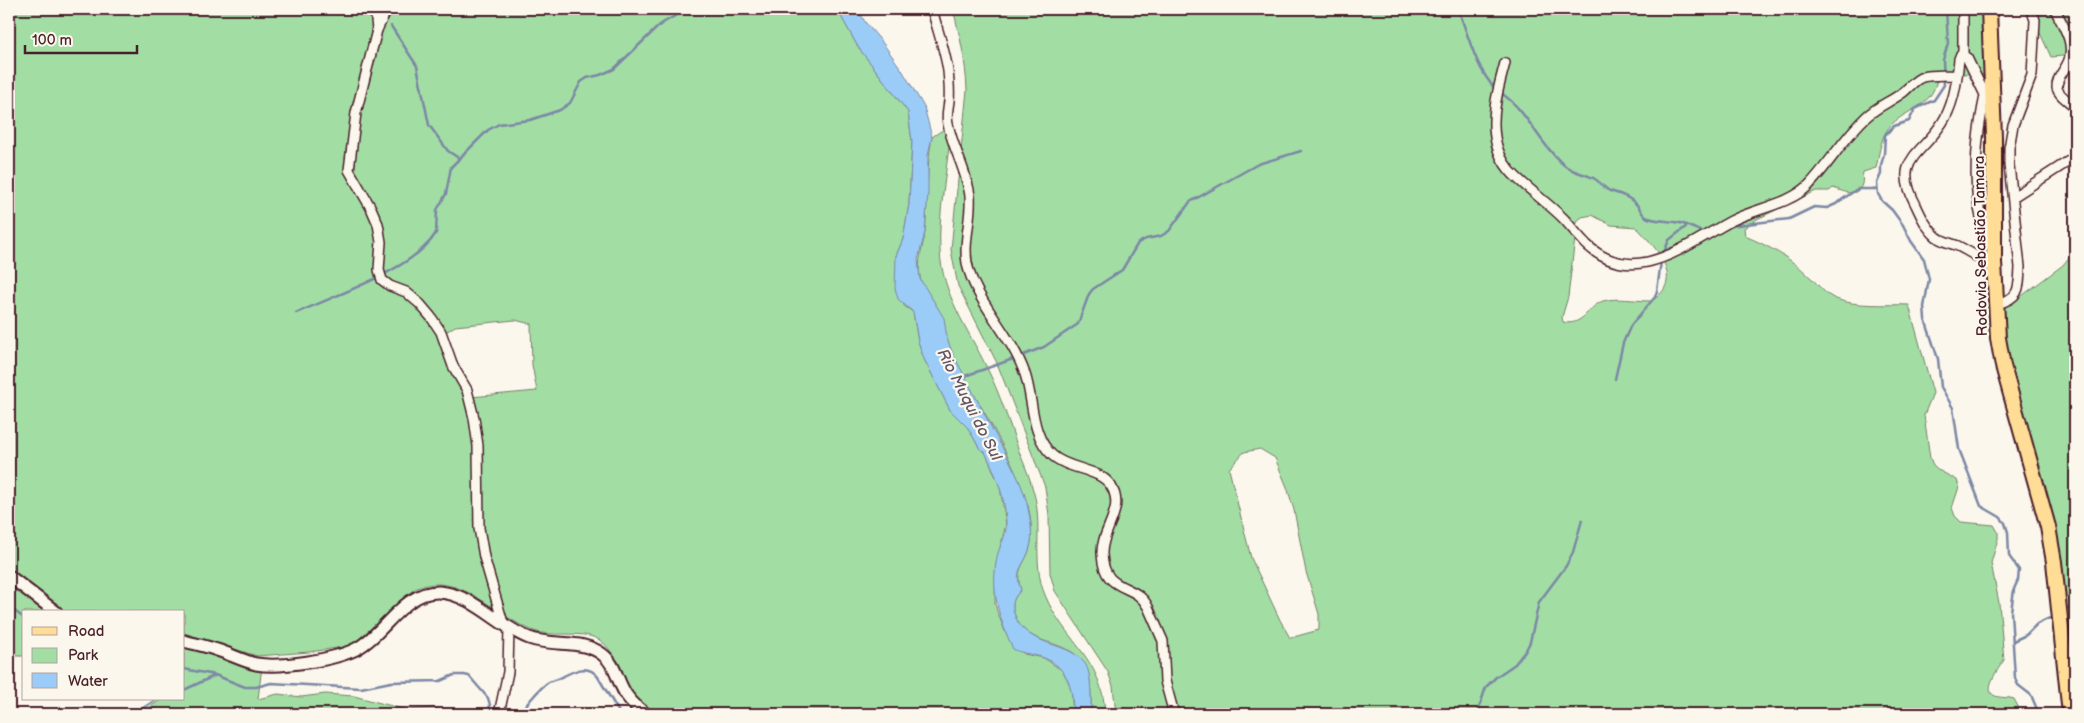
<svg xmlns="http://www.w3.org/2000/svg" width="2084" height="723" viewBox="0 0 2084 723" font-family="'Balsamiq Sans',sans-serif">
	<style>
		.green { fill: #a2dea4; stroke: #767e68; fill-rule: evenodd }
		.water { fill: #9bccf7; stroke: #7b87a5 }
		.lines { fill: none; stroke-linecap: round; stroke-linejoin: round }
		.stream { stroke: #7b87a5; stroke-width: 2.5 }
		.street-casing { stroke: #4a1f2b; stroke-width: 12 }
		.secondary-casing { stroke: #4a1f2b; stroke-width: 15 }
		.primary-casing { stroke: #4a1f2b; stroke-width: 18 }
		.street { stroke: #fbf7ec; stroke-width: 9 }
		.secondary { stroke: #fbf7ec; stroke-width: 11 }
		.primary { stroke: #ffdd96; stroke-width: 14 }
		.labels { text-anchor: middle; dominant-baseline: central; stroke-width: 4.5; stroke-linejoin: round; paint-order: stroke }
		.street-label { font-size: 15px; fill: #4a1f2b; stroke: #fbf7ec }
		.water-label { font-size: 16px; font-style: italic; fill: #625368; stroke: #fbf7ec }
	</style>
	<rect width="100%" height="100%" fill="#fbf7ec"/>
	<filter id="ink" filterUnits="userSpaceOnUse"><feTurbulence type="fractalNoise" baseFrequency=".02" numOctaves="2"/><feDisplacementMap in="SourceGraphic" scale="10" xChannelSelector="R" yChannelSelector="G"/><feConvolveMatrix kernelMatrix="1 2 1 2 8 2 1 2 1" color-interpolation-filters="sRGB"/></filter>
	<g filter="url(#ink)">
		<g class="green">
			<path d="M 9,9 L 837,9 L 858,47 L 908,112 L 912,141 L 909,204 L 903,239 L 896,256 L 904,306 L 913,312 L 918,341 L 924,359 L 950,410 L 968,428 L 980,449 L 985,451 L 1000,487 L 1006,524 L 996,564 L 995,603 L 997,611 L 1006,634 L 1024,654 L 1044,658 L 1063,671 L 1071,687 L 1073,714 L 655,714 C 645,705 633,695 626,684 C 618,670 615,651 601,641 C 584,629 555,638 534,631 C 495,617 458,567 413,590 L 356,642 L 344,647 L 309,652 L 257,656 L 184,633 L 184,612 L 67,612 L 48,600 L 9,568 ZM 515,320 L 531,324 L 532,365 L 537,391 L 471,397 L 442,340 L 446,332 L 455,326 Z"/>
			<path d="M 953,9 L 1983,9 L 1985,75 L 1950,73 L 1939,75 C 1937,80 1935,88 1932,93 C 1922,110 1898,113 1887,130 C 1880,141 1879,155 1876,168 L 1863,172 C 1862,176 1863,181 1862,184 C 1857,199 1843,191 1833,188 L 1829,191 L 1816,191 L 1757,219 L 1744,228 L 1745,236 C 1769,246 1792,259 1810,277 C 1819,285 1825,295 1836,299 C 1855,307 1888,304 1909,305 L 1933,393 L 1924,415 L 1930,458 L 1933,465 L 1940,471 L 1957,480 L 1959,487 L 1952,508 L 1955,516 L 1961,522 L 1994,525 L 1998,532 L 1998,539 L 1991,563 L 1999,603 L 2004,660 C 2000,667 1978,694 1999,697 C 2005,698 2008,697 2014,699 L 2022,714 L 1116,714 L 1113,686 L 1108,672 L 1055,591 L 1050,573 L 1049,515 L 1045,487 L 997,363 L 958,286 L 951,250 L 952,239 L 967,90 C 966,62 960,36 953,9 ZM 1592,215 L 1611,225 L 1636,227 C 1655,246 1687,280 1651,301 C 1636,301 1617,297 1603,301 C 1587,307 1583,327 1563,322 L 1562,317 L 1568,297 L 1577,221 L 1582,217 ZM 1260,449 L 1275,458 L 1287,487 L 1294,510 L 1306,572 L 1319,614 L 1319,630 L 1290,638 L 1280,620 L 1251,558 L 1229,469 L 1244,452 Z"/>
			<path d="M 2029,9 L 2075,9 L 2075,55 L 2051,57 Z"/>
			<path d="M 944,129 L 951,130 C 947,168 938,214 940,251 C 942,294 968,329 986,366 C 1000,394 1010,425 1020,454 C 1025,466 1030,478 1033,490 C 1044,524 1031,562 1045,595 C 1064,641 1103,658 1105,714 L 1091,714 C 1091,703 1092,674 1085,665 C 1082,661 1077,655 1072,652 C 1050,639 1023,642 1014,613 C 1011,603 1014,597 1021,590 C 1014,569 1025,566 1030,547 C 1033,535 1031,518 1028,506 C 1011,451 977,404 952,353 C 945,338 943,321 936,306 C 932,296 921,288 920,277 C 917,260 923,248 925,232 C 928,201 926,168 932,137 Z"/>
			<path d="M 2075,250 L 2075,714 L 2067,641 L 2011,384 L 1999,302 L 2019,298 L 2063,265 Z"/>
			<path d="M 9,581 L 48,612 L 24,612 L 24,656 L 13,656 L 9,651 Z"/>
			<path d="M 184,643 L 262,666 L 258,699 L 278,694 L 301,697 L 325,694 L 354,696 L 407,710 L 433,708 L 458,714 L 139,714 L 162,699 L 184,699 Z"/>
		</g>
		<path class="water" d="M 837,9 L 858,9 L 865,22 L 882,42 L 902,70 L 924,107 L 932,137 L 928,155 L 928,192 L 925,232 L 918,260 L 920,279 L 944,318 L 947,338 L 952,352 C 967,380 981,408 996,436 C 1009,460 1025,486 1029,513 C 1031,524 1033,536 1030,547 C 1025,566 1013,569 1021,590 C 1014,597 1011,603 1014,613 C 1025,649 1069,639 1086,665 C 1092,676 1091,702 1091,714 L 1073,714 C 1073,690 1069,668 1044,658 C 1034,654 1023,654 1013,649 C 999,618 990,592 997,557 C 999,546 1007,536 1006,524 C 1006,499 996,474 985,452 L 980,449 L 968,428 L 950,410 L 924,359 L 918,341 L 913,312 L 898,299 L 895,288 L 896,256 L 903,239 L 909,204 L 912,141 L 908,112 L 858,47 Z"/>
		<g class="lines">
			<g class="stream">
				<path d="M 1458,9 C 1469,37 1475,67 1496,90"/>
				<path d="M 1946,9 L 1948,43 L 1943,60 L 1944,85 L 1934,100 L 1915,109 L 1909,121 L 1894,126 L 1885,135 L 1884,154 L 1881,165 L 1881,174 L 1877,183 L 1878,194 L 1882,201 L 1892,210 L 1903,225 L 1911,241 L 1924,259 L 1929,279 L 1924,307 L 1925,319 L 1938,359 L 1941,387 L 1953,408 L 1959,449 L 1981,506 L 2000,517 L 2005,523 L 2008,532 L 2009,556 L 2019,570 L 2018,580 L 2014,589 L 2011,612 L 2015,678 L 2018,685 L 2031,695 L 2039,714"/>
				<path d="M 391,26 L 417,66 L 429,125 L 448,151 L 460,159"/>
				<path d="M 1501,93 C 1527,110 1539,144 1564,165 C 1573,173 1585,173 1595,179 C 1600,182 1605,189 1610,191 C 1620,194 1630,197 1637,205 C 1641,209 1641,214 1646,217 C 1657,222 1669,220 1680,223 C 1688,225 1697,230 1704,233"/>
				<path d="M 1730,226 L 1789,219 L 1814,207 L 1827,208 L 1836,204 L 1857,189 L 1877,189"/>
				<path d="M 1663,255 L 1669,240 L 1687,226"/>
				<path d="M 296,313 C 334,296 415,269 436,233 L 437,210 L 446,194 L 451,167 L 488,130 L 499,124 L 530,120 L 560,110 L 570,103 L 581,82 L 587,78 L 600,75 L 614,69 L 661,24 L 687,9"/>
				<path d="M 1021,356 L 1044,347 L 1078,324 L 1089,294 L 1093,289 L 1122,270 L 1138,243 L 1146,239 L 1161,236 L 1169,231 L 1190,202 L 1258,164 L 1301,151"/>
				<path d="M 962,377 L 1016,358"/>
				<path d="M 1615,379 L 1623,343 L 1631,325 L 1655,297 L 1657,291 L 1661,261"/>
				<path d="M 9,607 L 24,618"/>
				<path d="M 2064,611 L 2075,602"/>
				<path d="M 2013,641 L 2026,635 L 2037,624 L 2054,616"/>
				<path d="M 184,669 L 215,675 L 245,687 L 256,687 L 271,683 L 361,688 L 391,682 L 440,681 L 454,675 L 464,675 L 469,676 L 488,698 L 490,705 L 488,714"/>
				<path d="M 184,690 L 214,676"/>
				<path d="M 134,714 L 157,699"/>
				<path d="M 520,714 C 524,707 539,689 546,684 C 549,681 555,680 560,678 C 573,671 588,663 598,677 L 620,714"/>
				<path d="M 1477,714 L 1486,687 L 1496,677 L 1515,664 L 1526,650 L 1530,642 L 1539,602 L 1566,566 L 1573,552 L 1582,520"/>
			</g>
			<defs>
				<g id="street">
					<path d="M 375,9 L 377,30"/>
					<path d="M 387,9 L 377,30 L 356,113 L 349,170 L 371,208 L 378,224 L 381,242 L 379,270 L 382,280 L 390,286 L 406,292 L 420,304 L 431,317 L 441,332 L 453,366 L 467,390 L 474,418 L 478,446 L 479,528 L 484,557 L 503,623"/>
					<path d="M 932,9 C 937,29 945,50 948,71 C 949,81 950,91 949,101 C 948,109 946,116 948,124 C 953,149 967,171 970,196 C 972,221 961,246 969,271 C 981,308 1012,336 1025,374 C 1034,401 1030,434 1052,455 C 1068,470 1100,468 1111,486 C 1126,510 1101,529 1102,554 C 1104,595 1135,581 1148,607 L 1163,641 L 1165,681 L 1174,714"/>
					<path d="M 2055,9 C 2062,25 2075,41 2069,60 C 2066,69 2056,78 2057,88 C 2059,97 2071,101 2075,108"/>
					<path d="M 1963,54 L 1963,9"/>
					<path d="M 1505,63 C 1495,100 1483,143 1513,174 C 1529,190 1548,203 1564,219 C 1572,228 1579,237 1587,245 C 1634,289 1686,245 1731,221 C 1756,208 1789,205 1809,185 C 1829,164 1844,138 1865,118 C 1876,107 1890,102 1902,93 C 1909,88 1915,79 1923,77 C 1934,74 1947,76 1957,75"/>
					<path d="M 1985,96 C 1975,143 1969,203 1992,248"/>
					<path d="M 1991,107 L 1967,58 L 1961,54 L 1959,59 C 1957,79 1955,99 1945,118 C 1925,155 1890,157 1916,205 C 1921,216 1927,229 1937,237 C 1943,242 1951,243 1958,246 C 1970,252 1982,260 1994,267"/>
					<path d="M 2013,197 L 2075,157"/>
					<path d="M 1996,304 C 2020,299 2019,289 2020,267 L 2009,165 L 2009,148 L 2013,125 L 2032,75 L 2035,20 L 2031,9"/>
					<path d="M 499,714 L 508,672 L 509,627"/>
				</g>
				<g id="secondary">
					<path d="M 9,576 L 56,612"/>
					<path d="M 184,641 C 195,644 206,646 217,650 C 230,654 243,661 256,664 C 281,668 334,660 356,649 C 385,634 403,591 439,592 C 473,594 499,627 529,638 C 554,647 583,639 602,654 C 616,664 617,682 627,696 C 632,703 639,709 646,714"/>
				</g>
				<path id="primary" d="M 1989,9 L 1994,137 L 1994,262 L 1998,338 L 2003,366 L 2048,527 L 2054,562 L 2070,714"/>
			</defs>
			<use href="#street" class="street-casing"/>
			<use href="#secondary" class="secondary-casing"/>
			<use href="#primary" class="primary-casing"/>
			<use href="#street" class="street"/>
			<use href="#secondary" class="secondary"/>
			<use href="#primary" class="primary"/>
		</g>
	</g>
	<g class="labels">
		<g class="street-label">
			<text transform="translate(1981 246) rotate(-91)">Rodovia Sebastião Tamara</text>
		</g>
		<g class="water-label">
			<text transform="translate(969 405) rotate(63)">Rio Muqui do Sul</text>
		</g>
	</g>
	<rect width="2084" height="723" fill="none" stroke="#fbf7ec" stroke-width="30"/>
	<rect x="15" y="15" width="2054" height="693" fill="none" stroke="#4a1f2b" stroke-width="2" filter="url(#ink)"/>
	<rect x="22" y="610" width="162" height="90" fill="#fbf7ec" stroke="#b4a19f"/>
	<rect x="32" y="627" width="25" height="8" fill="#ffdd96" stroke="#b4a19f"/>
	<text x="68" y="636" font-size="15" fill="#4a1f2b">Road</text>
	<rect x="32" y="648" width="25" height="15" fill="#a2dea4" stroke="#b4a19f"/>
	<text x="68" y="660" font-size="15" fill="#4a1f2b">Park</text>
	<rect x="32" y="673" width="25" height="15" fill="#9bccf7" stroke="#b4a19f"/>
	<text x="68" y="686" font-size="15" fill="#4a1f2b">Water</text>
	<path d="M25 45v8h112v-8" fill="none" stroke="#4a1f2b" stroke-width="2.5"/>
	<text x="32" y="45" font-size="15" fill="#4a1f2b" stroke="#fbf7ec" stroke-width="4" paint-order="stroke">100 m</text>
</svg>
